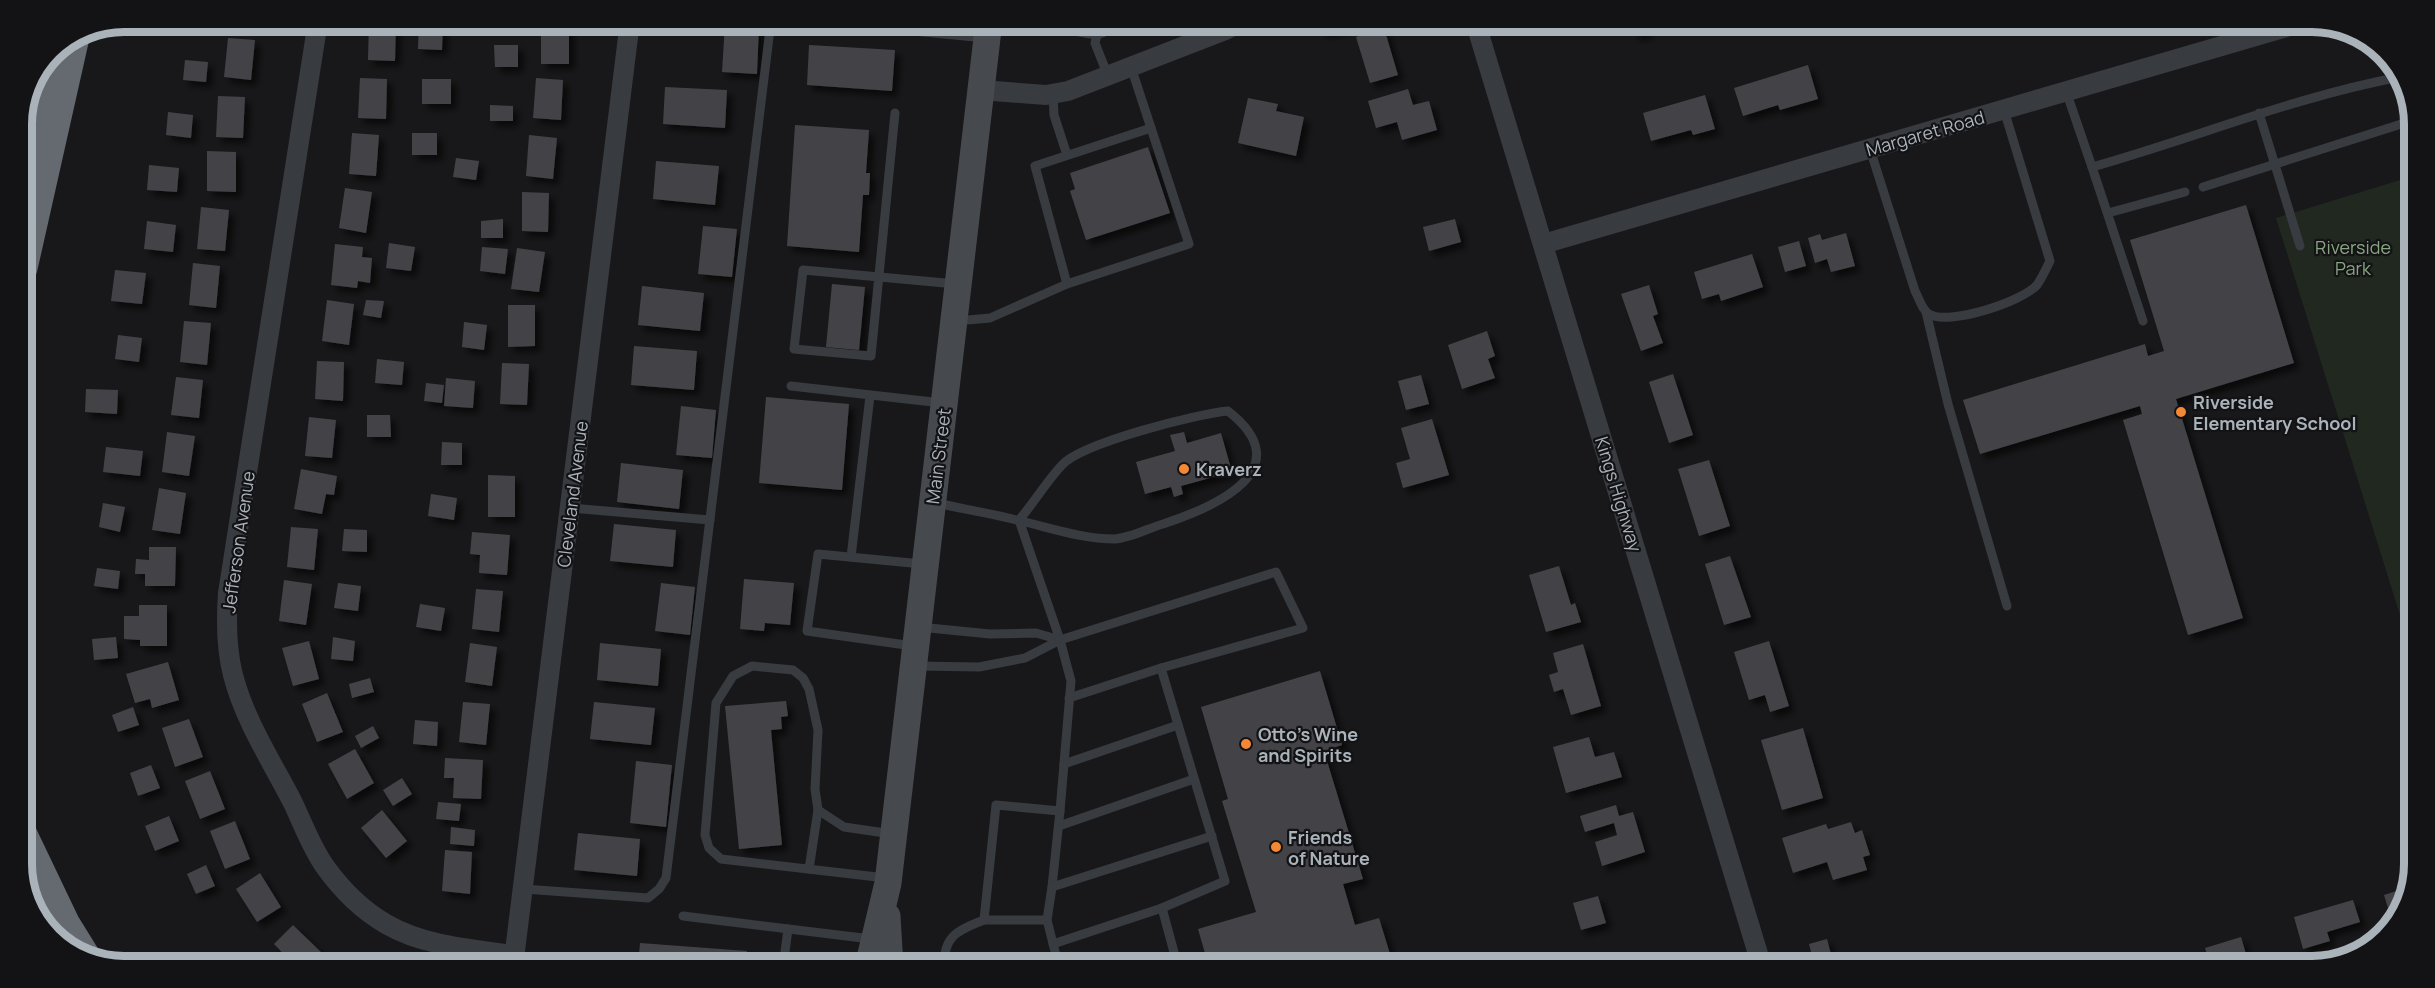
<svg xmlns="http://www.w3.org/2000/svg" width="2435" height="988" viewBox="0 0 2435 988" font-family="Manrope,sans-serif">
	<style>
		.green { fill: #20281f }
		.building { fill: #424347; filter: url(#shadow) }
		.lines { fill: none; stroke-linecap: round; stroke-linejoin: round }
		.service { stroke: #383b3f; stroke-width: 9 }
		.minor { stroke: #383b3f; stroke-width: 20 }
		.secondary { stroke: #464a4f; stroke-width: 27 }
		.motorway { stroke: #646a70; stroke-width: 33 }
		.poi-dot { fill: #f58834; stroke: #131315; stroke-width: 2 }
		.labels { text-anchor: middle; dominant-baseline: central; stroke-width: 4.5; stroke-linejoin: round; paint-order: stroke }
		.street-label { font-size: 18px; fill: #aab2ba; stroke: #131315 }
		.park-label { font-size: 18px; fill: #87a580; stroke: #131315 }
		.poi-label { font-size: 18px; font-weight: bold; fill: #aab2ba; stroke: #131315; text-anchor: start }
		.rim { fill: none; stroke: #aab2ba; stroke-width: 8 }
	</style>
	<defs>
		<filter id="shadow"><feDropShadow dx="5.5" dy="5.5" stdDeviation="3" flood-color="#0009"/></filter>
	</defs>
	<rect width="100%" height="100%" fill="#18181a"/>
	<path class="green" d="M 2413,176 L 2409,644 L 2276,218 Z"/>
	<g class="building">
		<path d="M 236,21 L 261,21 L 260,25 Z"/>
		<path d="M 369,21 L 396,21 L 395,61 L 368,60 Z"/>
		<path d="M 419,21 L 443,21 L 442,50 L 418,49 Z"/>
		<path d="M 1319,21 L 1362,21 L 1363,22 L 1323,33 Z"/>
		<path d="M 1631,21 L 1652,21 L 1652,22 L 1646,23 L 1648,32 L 1635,36 Z"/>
		<path d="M 541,22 L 569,23 L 569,64 L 541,64 Z"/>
		<path d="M 725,24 L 759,26 L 757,74 L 722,72 Z"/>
		<path d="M 1384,28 L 1398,75 L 1370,83 L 1356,37 Z"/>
		<path d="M 228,38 L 255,40 L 251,80 L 224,77 Z"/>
		<path d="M 494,45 L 518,45 L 518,67 L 495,67 Z"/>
		<path d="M 809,45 L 895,50 L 892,91 L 807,85 Z"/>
		<path d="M 185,60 L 208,62 L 206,82 L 183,80 Z"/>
		<path d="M 1808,65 L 1818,99 L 1780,110 L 1778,105 L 1743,116 L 1734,88 Z"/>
		<path d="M 360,78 L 387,79 L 386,119 L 358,118 Z"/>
		<path d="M 536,78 L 563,80 L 561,120 L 533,118 Z"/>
		<rect x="422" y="79" width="29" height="25"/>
		<path d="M 665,87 L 727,90 L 725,128 L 663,124 Z"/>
		<path d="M 1408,89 L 1413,105 L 1429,101 L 1437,130 L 1402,140 L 1397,122 L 1376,128 L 1368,101 Z"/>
		<path d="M 1705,95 L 1715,129 L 1693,135 L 1691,130 L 1651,141 L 1643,113 Z"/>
		<path d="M 218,96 L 245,97 L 243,138 L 216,137 Z"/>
		<path d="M 1248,98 L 1278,104 L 1276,111 L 1304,117 L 1296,156 L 1238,143 Z"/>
		<path d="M 490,105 L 513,106 L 513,121 L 490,121 Z"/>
		<path d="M 168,112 L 193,115 L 191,138 L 166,135 Z"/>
		<path d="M 795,125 L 869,130 L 866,173 L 870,173 L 869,195 L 863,195 L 859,252 L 787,246 Z"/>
		<path d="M 352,133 L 379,135 L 376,176 L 349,174 Z"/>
		<rect x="412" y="133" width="25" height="22"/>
		<path d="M 529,135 L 557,138 L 553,179 L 526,176 Z"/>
		<path d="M 1148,147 L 1170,213 L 1086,240 L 1070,191 L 1075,189 L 1070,173 Z"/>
		<path d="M 207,151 L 236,152 L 236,192 L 207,191 Z"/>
		<path d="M 456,158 L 479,161 L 476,180 L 453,177 Z"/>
		<path d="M 656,161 L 719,166 L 715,205 L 653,199 Z"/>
		<path d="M 149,165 L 179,168 L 177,192 L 147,190 Z"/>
		<path d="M 345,188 L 372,192 L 366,233 L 339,228 Z"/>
		<path d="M 522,192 L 549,193 L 548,232 L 522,231 Z"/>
		<path d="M 2246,205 L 2294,363 L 2176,399 L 2243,618 L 2188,635 L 2123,420 L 2142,414 L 2140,406 L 1980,454 L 1963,400 L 2145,344 L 2148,356 L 2164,351 L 2130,240 Z"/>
		<path d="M 201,207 L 229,210 L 225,251 L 197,249 Z"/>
		<path d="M 503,219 L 503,238 L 481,238 L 481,221 Z"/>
		<path d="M 1455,219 L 1461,242 L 1429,251 L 1423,227 Z"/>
		<path d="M 147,221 L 176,225 L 173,252 L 144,249 Z"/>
		<path d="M 703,226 L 737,229 L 732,277 L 698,274 Z"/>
		<path d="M 1846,233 L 1855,266 L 1831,272 L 1827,259 L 1815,263 L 1808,238 L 1820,234 L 1822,240 Z"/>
		<path d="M 1799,241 L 1806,266 L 1785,272 L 1778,247 Z"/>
		<path d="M 389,243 L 415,247 L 411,271 L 386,268 Z"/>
		<path d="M 335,244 L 363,247 L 362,257 L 372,258 L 370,283 L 358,281 L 357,288 L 331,285 Z"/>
		<path d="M 482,247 L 508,249 L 505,274 L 480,271 Z"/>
		<path d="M 517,248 L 545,252 L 539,292 L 511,289 Z"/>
		<path d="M 1752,254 L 1763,287 L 1721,301 L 1719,294 L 1702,299 L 1694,272 Z"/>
		<path d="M 193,263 L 220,266 L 216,308 L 189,305 Z"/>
		<path d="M 115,270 L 146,273 L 142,304 L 111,301 Z"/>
		<path d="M 832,284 L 865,287 L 859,350 L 826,347 Z"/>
		<path d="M 1649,285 L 1658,314 L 1653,316 L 1663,343 L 1641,351 L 1621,294 Z"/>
		<path d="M 642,286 L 704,293 L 700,331 L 638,325 Z"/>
		<path d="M 327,300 L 354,304 L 349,345 L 322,341 Z"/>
		<path d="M 366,300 L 384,301 L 381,318 L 363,315 Z"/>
		<path d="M 508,305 L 535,305 L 535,346 L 508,347 Z"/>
		<path d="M 184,321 L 211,323 L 207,365 L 180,362 Z"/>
		<path d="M 464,322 L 487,325 L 484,350 L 462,347 Z"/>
		<path d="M 1487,331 L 1495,356 L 1488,359 L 1495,378 L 1462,389 L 1448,345 Z"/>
		<path d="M 118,335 L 142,338 L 139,362 L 115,359 Z"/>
		<path d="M 634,346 L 697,351 L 694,390 L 631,385 Z"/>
		<path d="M 377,359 L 404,362 L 402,385 L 375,383 Z"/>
		<path d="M 317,361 L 344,362 L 343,401 L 315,399 Z"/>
		<path d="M 502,363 L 529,364 L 527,405 L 500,404 Z"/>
		<path d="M 1673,374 L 1693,435 L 1669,443 L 1649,382 Z"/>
		<path d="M 1421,375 L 1429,404 L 1406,410 L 1398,381 Z"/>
		<path d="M 176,377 L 203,380 L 199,418 L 171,415 Z"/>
		<path d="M 446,378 L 475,381 L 473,408 L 444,406 Z"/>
		<path d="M 426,383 L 444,385 L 442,403 L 424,401 Z"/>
		<path d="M 86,389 L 118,390 L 117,414 L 85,412 Z"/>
		<path d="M 766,397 L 849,404 L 842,490 L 759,483 Z"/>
		<path d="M 681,406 L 716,410 L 712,458 L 676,455 Z"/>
		<path d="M 367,415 L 390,415 L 391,437 L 367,437 Z"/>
		<path d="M 309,417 L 336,420 L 332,458 L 305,456 Z"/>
		<path d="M 1432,419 L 1449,475 L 1403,488 L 1396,463 L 1410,459 L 1401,428 Z"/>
		<path d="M 167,432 L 195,436 L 189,476 L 162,472 Z"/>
		<path d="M 1184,432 L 1187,443 L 1221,433 L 1232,472 L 1181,486 L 1183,494 L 1174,497 L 1171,487 L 1145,494 L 1136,462 L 1175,451 L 1170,435 Z"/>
		<path d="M 442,442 L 462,443 L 462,465 L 441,465 Z"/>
		<path d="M 106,447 L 143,451 L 140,476 L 103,472 Z"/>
		<path d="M 1709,460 L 1730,526 L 1699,536 L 1678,469 Z"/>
		<path d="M 621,463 L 683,470 L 679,509 L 617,502 Z"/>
		<path d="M 301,469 L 337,476 L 334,495 L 326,494 L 322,514 L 294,509 Z"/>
		<path d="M 488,475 L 515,476 L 515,517 L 488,517 Z"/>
		<path d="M 159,488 L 186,493 L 180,534 L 152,530 Z"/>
		<path d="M 431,494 L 457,498 L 454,520 L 428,516 Z"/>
		<path d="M 103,503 L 125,507 L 120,532 L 99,527 Z"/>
		<path d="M 614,524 L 676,530 L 673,567 L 610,561 Z"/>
		<path d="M 291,527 L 318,529 L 314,570 L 287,567 Z"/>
		<path d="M 344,529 L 367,530 L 367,552 L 342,551 Z"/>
		<path d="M 472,532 L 510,535 L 507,575 L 479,573 L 480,555 L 470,554 Z"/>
		<path d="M 149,547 L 176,547 L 175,586 L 145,586 L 145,574 L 135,574 L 136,559 L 149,560 Z"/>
		<path d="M 1730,556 L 1751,617 L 1724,625 L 1705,564 Z"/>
		<path d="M 1559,566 L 1571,605 L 1575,603 L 1581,622 L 1546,632 L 1529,575 Z"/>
		<path d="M 97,568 L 120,571 L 118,589 L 94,586 Z"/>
		<path d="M 744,579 L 794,583 L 790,625 L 765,623 L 764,631 L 740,629 Z"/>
		<path d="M 284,580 L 312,584 L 306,625 L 279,621 Z"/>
		<path d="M 338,583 L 361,586 L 358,611 L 334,608 Z"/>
		<path d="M 661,583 L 695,587 L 690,635 L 655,631 Z"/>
		<path d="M 476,589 L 503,591 L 499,632 L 472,629 Z"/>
		<path d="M 420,604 L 445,608 L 441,631 L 416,627 Z"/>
		<path d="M 139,605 L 167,605 L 167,646 L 140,646 L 140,640 L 124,639 L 124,616 L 139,616 Z"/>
		<path d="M 116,637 L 118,658 L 94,660 L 92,639 Z"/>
		<path d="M 333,637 L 355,641 L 353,661 L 331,659 Z"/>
		<path d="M 309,641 L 319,679 L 293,686 L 282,648 Z"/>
		<path d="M 1769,641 L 1789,706 L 1770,712 L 1765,695 L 1749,700 L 1734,652 Z"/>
		<path d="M 470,643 L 497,647 L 492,686 L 465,682 Z"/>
		<path d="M 600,643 L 661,649 L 658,686 L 597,680 Z"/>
		<path d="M 1583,644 L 1601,706 L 1571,715 L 1563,689 L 1554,692 L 1549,675 L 1558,672 L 1553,653 Z"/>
		<path d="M 168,662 L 179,700 L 152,708 L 150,699 L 135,703 L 126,674 Z"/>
		<path d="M 1320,671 L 1342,745 L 1324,751 L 1363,879 L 1343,884 L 1355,925 L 1379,918 L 1394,967 L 1209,967 L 1198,929 L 1256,912 L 1222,801 L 1228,799 L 1201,707 Z"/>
		<path d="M 370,678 L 374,692 L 352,698 L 349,684 Z"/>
		<path d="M 327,693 L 343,732 L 317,742 L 302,704 Z"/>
		<path d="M 786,701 L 788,716 L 781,717 L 782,729 L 771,730 L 782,845 L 739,849 L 725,706 Z"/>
		<path d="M 463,702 L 490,704 L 486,745 L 459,742 Z"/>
		<path d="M 594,702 L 655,708 L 651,745 L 590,739 Z"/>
		<path d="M 133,707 L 139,725 L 118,732 L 112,715 Z"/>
		<path d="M 189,719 L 203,757 L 175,767 L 162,728 Z"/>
		<path d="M 415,720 L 438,722 L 437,746 L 413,744 Z"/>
		<path d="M 373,726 L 379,738 L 361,748 L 355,736 Z"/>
		<path d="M 1803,728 L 1823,798 L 1782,810 L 1761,740 Z"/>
		<path d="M 1589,737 L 1595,757 L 1614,752 L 1622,777 L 1566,793 L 1553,747 Z"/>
		<path d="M 355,749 L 374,783 L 347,799 L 328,764 Z"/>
		<path d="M 445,758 L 483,760 L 481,799 L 453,798 L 454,778 L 444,778 Z"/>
		<path d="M 636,761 L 672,765 L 666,827 L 630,823 Z"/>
		<path d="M 151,765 L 160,788 L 138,796 L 130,773 Z"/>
		<path d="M 210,771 L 225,809 L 200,819 L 185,781 Z"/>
		<path d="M 402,778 L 412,794 L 393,806 L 383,790 Z"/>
		<path d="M 438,802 L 461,804 L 459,821 L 436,819 Z"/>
		<path d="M 1616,805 L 1619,816 L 1633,812 L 1645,852 L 1602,866 L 1595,842 L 1617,835 L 1614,823 L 1585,832 L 1580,816 Z"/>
		<path d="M 382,810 L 407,841 L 386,858 L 361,828 Z"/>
		<path d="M 169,816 L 179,841 L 155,851 L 145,826 Z"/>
		<path d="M 235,821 L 250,859 L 225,869 L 210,831 Z"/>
		<path d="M 1851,822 L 1855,833 L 1862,830 L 1870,855 L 1863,857 L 1867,870 L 1833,880 L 1827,862 L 1793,873 L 1782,838 L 1826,824 L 1828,829 Z"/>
		<path d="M 451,827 L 475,830 L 474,846 L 450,844 Z"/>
		<path d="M 578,833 L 640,839 L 637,876 L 574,870 Z"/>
		<path d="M 445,850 L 472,852 L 470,894 L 442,891 Z"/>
		<path d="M 206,865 L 215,886 L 196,894 L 187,874 Z"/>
		<path d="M 260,873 L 281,907 L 257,922 L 236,889 Z"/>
		<path d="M 2406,888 L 2406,903 L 2392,921 L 2384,895 Z"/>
		<path d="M 1598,896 L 1606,923 L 1581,930 L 1573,903 Z"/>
		<path d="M 2353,900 L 2360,922 L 2327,932 L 2330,941 L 2303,949 L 2294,917 Z"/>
		<path d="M 293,925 L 322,953 L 308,967 L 296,967 L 274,944 Z"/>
		<path d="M 2241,937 L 2249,964 L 2239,967 L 2211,967 L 2205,948 Z"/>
		<path d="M 1827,939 L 1832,958 L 1814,963 L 1809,944 Z"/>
		<path d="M 640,943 L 747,951 L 746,967 L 638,967 Z"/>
		<path d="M 1598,955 L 1602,967 L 1578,967 L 1577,962 Z"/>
		<path d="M 1033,956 L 1035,967 L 966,967 L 966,966 Z"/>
	</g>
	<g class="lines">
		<g class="service">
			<path d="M 811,21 L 985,38"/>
			<path d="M 1040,21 L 1068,30 L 1097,35"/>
			<path d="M 1108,76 L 1095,43 L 1097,35 L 1132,21"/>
			<path d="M 2066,91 L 2092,167"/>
			<path d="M 1053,94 L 1054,115 L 1067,155"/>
			<path d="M 895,113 L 871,356 L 794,349 L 803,270 L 956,284"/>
			<path d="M 2259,113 L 2300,246"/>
			<path d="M 1870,149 L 1915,291 C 1919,298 1922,310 1929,314 C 1948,326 2022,302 2037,285 C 2042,278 2046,269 2050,261 L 2004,110"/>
			<path d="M 2203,187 L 2414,120"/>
			<path d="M 2108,213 L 2185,192"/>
			<path d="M 1067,284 L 1189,244 L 1151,128"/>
			<path d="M 1926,312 L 1948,404 L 2007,606"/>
			<path d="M 956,321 L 990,318 L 1067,284 L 1035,166 L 1151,128 L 1131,67"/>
			<path d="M 2143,321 L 2092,167 C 2195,138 2294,97 2400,77"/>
			<path d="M 791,386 L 942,403"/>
			<path d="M 936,503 C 964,509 993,514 1021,521 C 1051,528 1083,539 1115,539 C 1130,538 1149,528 1163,524 C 1215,507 1302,469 1228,411 C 1196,414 1082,443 1062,465 C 1046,482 1034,503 1019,520 L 1060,640"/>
			<path d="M 571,508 L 710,520"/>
			<path d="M 851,557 L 870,396"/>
			<path d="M 919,627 L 990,634 L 1036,633 L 1060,640"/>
			<path d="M 913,646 L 807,631 L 818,554 L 922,564"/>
			<path d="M 917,666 L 979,667 L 1025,658 L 1060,640"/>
			<path d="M 1069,698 L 1161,668"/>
			<path d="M 1064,764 L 1178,725"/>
			<path d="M 1059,826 L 1194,779"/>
			<path d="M 809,869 L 818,810"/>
			<path d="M 886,878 L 721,859 L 709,848 L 705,835 L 716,703 L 733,676 L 752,666 L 793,670 L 803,678 L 809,689 L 818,730 L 815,789 L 818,810 L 844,827 L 892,834"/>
			<path d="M 1052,887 L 1060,811"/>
			<path d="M 524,889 L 648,898 L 659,889 L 666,878 L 771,21"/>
			<path d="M 683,916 L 871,939"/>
			<path d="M 1047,920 L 1052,887 L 1212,836"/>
			<path d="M 1053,944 L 1162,908"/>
			<path d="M 783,967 L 788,929"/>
			<path d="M 944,967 C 943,936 958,930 984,920"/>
			<path d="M 1059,967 L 1047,920 L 984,920 L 996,805 L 1060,811 L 1071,681 L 1060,640 L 1276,572 L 1303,628 L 1161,668 L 1225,881 L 1162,908 L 1178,967"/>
		</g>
		<g class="minor">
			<path d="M 318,21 L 228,593 C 226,621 226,648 233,675 C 244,719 272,762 293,803 C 303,824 312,849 326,868 C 342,890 362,910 386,924 C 424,946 470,949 514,955"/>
			<path d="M 1475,21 L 1762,967"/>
			<path d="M 981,90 L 1046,95 L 1068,91 L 1223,31 L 1243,21"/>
			<path d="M 1543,244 L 2307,21"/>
			<path d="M 513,967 L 630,21"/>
		</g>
		<g class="secondary">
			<path d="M 887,916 L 890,967"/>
			<path d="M 868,967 L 888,883 L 989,21"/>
		</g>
		<g class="motorway">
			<path d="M 21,153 L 41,74"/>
			<path d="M 21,268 L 73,37"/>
			<path d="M 21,835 L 64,925 L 85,959"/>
		</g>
	</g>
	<g class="poi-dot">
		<circle cx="2181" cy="412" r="6"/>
		<circle cx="1184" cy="469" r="6"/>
		<circle cx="1246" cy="744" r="6"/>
		<circle cx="1276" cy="847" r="6"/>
	</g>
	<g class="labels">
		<g class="street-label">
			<text transform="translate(1925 133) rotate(-16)">Margaret Road</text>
			<text transform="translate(938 456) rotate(-83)">Main Street</text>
			<text transform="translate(572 494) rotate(-83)">Cleveland Avenue</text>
			<text transform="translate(1619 494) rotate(73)">Kings Highway</text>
			<text transform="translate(238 542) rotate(-82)">Jefferson Avenue</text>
		</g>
		<g class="park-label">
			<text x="2353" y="247">Riverside<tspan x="2353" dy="21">Park</tspan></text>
		</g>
		<g class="poi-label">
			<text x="2193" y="402">Riverside<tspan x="2193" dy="21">Elementary School</tspan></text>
			<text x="1196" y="469">Kraverz</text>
			<text x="1258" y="734">Otto's Wine<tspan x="1258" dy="21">and Spirits</tspan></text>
			<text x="1288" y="837">Friends<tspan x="1288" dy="21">of Nature</tspan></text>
		</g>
	</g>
	<path d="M0 0H2435V988H0ZM124 32H2312A92 92 0 0 1 2404 124V864A92 92 0 0 1 2312 956H124A92 92 0 0 1 32 864V124A92 92 0 0 1 124 32Z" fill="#131315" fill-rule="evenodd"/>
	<path class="rim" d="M124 32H2312A92 92 0 0 1 2404 124V864A92 92 0 0 1 2312 956H124A92 92 0 0 1 32 864V124A92 92 0 0 1 124 32Z"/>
</svg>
